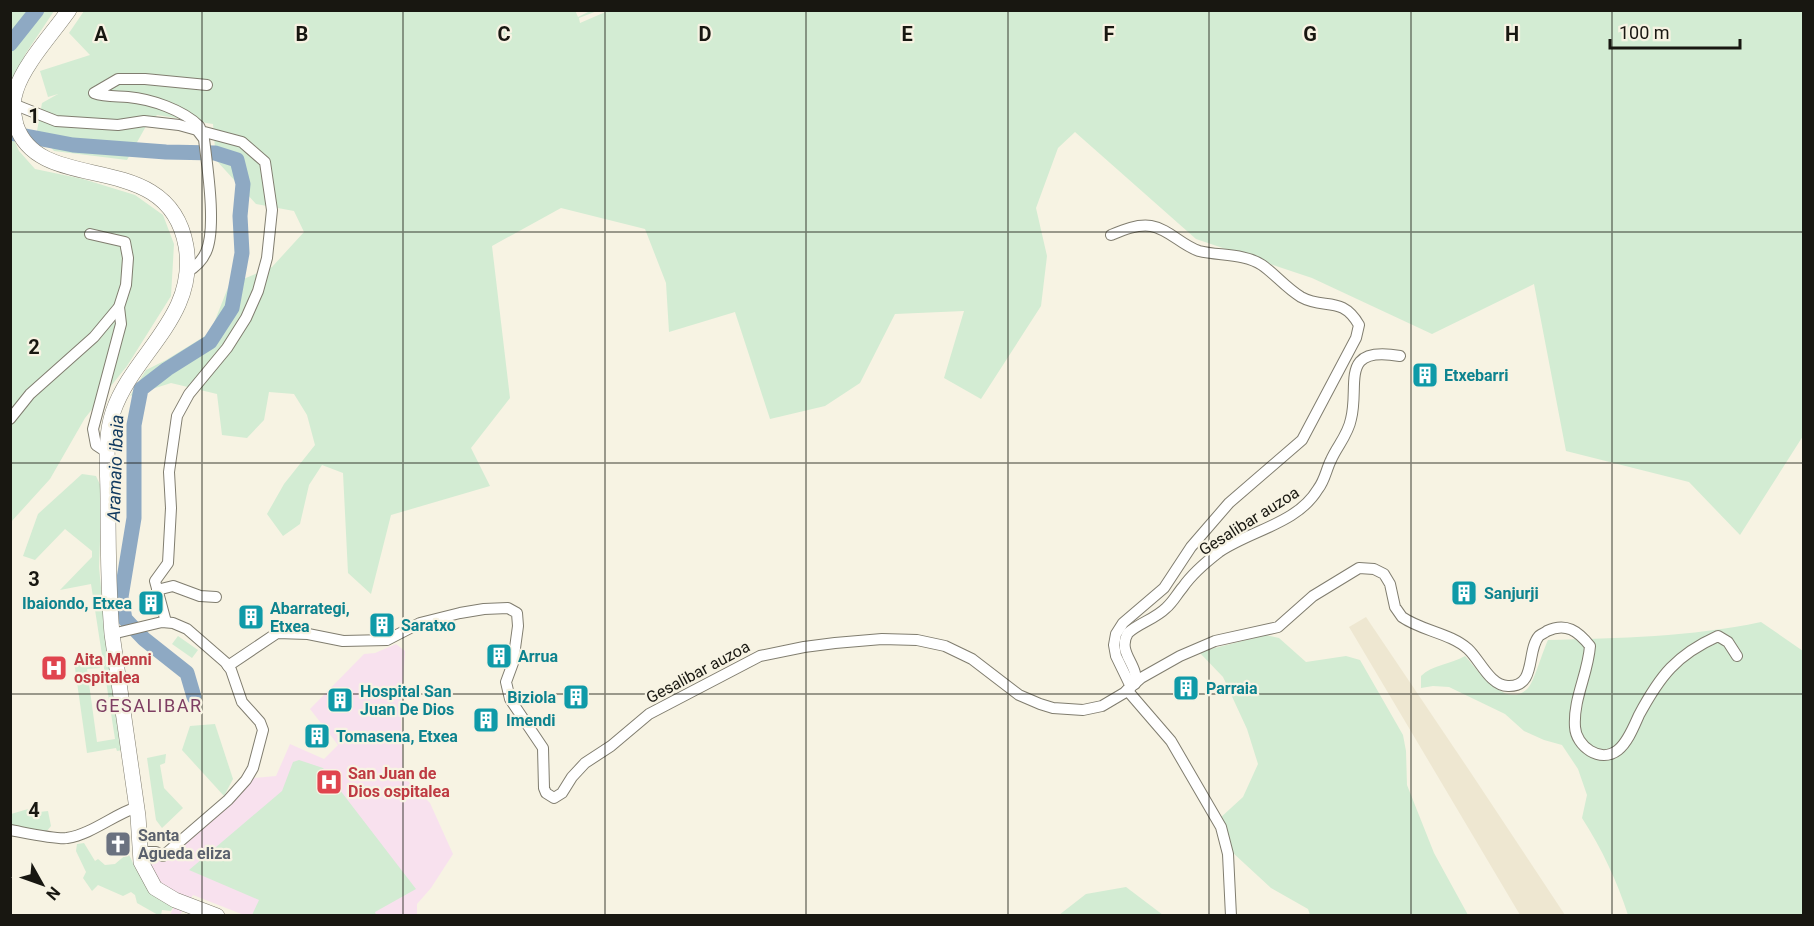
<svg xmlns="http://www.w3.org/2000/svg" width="1814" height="926" viewBox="0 0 1814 926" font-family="Roboto,sans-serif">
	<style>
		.built { fill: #eee7d1 }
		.medical { fill: #f8e1ee }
		.green { fill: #d3ecd3 }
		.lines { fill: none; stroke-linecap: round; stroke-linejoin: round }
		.river { stroke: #8ea9c3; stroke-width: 15 }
		.street-casing { stroke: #807d6f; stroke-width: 12 }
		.secondary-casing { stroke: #807d6f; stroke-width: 16 }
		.street { stroke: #fff; stroke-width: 10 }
		.secondary { stroke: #fff; stroke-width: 15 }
		.grid { fill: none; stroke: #181711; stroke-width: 1.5; stroke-opacity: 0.55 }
		.labels { text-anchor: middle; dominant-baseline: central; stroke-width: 4.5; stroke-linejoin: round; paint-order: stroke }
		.culture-label { font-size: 16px; font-weight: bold; fill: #0d838f; stroke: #f7f3e3; text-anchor: start }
		.street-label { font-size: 16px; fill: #181711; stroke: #f7f3e3 }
		.health-label { font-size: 16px; font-weight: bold; fill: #be3a42; stroke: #f7f3e3; text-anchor: start }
		.worship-label { font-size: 16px; font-weight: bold; fill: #5b616d; stroke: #f7f3e3; text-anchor: start }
		.water-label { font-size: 18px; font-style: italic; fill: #113a5f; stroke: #f7f3e3 }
		.neighbourhood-label { font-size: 18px; letter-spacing: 1.5px; fill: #7e3e62; stroke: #f7f3e3 }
		.grid-label { font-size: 20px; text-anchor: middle; font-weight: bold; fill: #181711; stroke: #f7f3e3; stroke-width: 4.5; stroke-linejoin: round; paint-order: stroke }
	</style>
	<rect width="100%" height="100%" fill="#f7f3e3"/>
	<path class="built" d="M 1366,617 L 1471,773 L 1565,915 L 1520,915 L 1349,627 Z"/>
	<path class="medical" d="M 396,644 L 405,651 L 401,707 L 403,776 L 430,803 L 453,854 L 431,888 L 417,904 L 417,915 L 244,915 L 193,895 L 180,915 L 170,915 L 174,907 L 145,862 L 155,853 L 162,860 L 253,778 L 276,776 L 290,744 L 324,759 L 338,745 L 310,709 L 364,654 L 375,653 Z"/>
	<g class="green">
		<path d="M 575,10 L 578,17 L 590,11 L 597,11 L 579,18 L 580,23 L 610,10 L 1803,11 L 1803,436 L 1740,535 L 1689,482 L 1566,451 L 1534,284 L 1432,334 L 1312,278 L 1196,239 L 1075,132 L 1058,148 L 1036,208 L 1047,256 L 1041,306 L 981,399 L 944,378 L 964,311 L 895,314 L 860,383 L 825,406 L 770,419 L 735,312 L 669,332 L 666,283 L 645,229 L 561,208 L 492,246 L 510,398 L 471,448 L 490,486 L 391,515 L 371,594 L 348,573 L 343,473 L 322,465 L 309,485 L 300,524 L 283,536 L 267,514 L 284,484 L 315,445 L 307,415 L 294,394 L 269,392 L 264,420 L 247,438 L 222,435 L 217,394 L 171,383 L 130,396 L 146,370 L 166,360 L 210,333 L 229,285 L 272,267 L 304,232 L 294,211 L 256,204 L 216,160 L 213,124 L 157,115 L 145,128 L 127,160 L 54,151 L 37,131 L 42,103 L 58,94 L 48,97 L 40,71 L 90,55 L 69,33 L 84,11 Z"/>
		<path d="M 10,11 L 54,11 L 26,53 L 11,83 Z"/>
		<path d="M 10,131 L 19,151 L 35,169 L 83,179 L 135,195 L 163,215 L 174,244 L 171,296 L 127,366 L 85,418 L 50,479 L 11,522 Z"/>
		<path d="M 82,474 L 96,476 L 102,489 L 99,567 L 107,649 L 122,750 L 117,751 L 116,748 L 87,753 L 74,661 L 98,658 L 100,668 L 87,669 L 97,742 L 115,739 L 91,584 L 60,590 L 92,557 L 92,551 L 65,529 L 35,560 L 23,556 L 38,514 Z"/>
		<path d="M 1761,622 L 1803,651 L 1803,915 L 1628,915 C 1617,881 1602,849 1582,818 L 1587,795 L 1578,769 L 1562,745 L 1544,740 L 1524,731 L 1505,714 L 1449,687 L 1433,686 L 1421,688 L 1421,676 C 1432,665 1451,664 1465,656 C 1478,670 1506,711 1528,688 C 1534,682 1543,650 1548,640 C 1619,638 1691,637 1761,622 Z"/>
		<path d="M 1266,635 L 1279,638 L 1306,662 L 1346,656 L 1360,660 L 1403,735 L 1406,751 L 1407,785 L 1434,853 L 1468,915 L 1310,915 L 1308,909 L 1271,888 L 1232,852 L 1219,819 L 1243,797 L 1258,764 L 1247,729 L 1223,677 L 1199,652 Z"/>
		<path d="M 178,636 L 198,650 L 192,658 L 172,644 Z"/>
		<path d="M 215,724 L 233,779 L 224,796 L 182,750 L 190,726 Z"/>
		<path d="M 166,754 L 165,763 L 160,765 L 164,788 L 183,808 L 162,828 L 156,820 L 147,758 Z"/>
		<path d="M 299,760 L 323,768 L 416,889 L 375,912 L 376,915 L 252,915 L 259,900 L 189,870 L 282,791 L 293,762 Z"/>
		<path d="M 28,809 L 30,813 L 48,811 L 51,826 L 46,832 L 11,825 L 11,814 Z"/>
		<path d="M 84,843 L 95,861 L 98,859 L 105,865 L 115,864 L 128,853 C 141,878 146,894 174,905 L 171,911 L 162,910 L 161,915 L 158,915 L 137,903 L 135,895 L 131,892 L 123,896 L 98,885 L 92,891 L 83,878 L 86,872 L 76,851 L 77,844 Z"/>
		<path d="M 1126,887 L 1163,915 L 1059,915 L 1086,894 Z"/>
	</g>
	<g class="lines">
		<g class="river">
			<path d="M 10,44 L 37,10"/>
			<path d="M 10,133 L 73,145 L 166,152 L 215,153 L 237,160 L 243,184 L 240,216 L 242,253 L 232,308 L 210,342 L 167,369 L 141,389 L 134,425 L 134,518 L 121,597 L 125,619 L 144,639 L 187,673 L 194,697"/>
		</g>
		<defs>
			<g id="street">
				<path d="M 13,104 L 56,121 L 118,125 L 144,121 L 179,125 L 197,130 L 204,139 C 207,165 217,228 206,252 C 202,261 196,267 187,272"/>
				<path d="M 1111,235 C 1123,230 1137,224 1151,226 C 1169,229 1181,245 1199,251 C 1219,256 1244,253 1262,265 C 1275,274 1286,288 1301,297 C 1324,310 1342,295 1359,325 L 1356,338 L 1302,440 L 1229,503 L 1191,547 L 1164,588 L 1123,623 L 1116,634 L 1114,645 L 1116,656 L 1131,687"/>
				<path d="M 10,419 L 30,394 L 94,337 L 119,307 L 126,285 L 128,258 L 125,242 L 90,234"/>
				<path d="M 108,453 L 96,445 L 93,429 L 121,324 L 119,307"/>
				<path d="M 157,590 L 173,586 L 200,596 L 216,597"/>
				<path d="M 166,622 L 155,581 L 168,563 L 171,508 L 169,472 L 177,416 L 189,394 L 227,348 L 246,318 L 258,291 L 267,258 L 272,210 L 265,162 L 242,142 L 197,130 L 200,128 L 199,126 C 183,110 151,99 128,97 C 117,96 105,97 94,93 L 118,79 L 145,79 L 207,85"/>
				<path d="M 112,634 L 162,622 L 173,623 L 187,629 L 225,662 L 231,670 L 242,702 L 260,722 L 263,730 L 253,768 L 246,780 L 228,800 L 163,856 L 156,852 L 140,852"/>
				<path d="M 228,666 L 277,633 L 308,634 L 343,641 L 387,640 L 420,623 L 460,613 L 484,609 L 508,608 L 517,613 L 518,626 L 513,663 L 506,682 L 510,699 L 543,748 L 544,788 L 546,793 L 554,798 L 562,793 L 572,777 L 585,763 L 611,746 L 649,714 L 760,656 L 804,647 L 835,643 L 882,639 L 917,640 L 945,646 L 972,659 L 1019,695 L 1040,704 L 1053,708 L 1083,710 L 1102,706 L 1124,693 L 1141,678 L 1180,656 L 1215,641 L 1278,627 L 1313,596 L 1359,568 L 1374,569 L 1384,574 L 1390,584 L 1395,607 L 1402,617 C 1422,631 1450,633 1468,649 C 1480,660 1490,686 1508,686 C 1537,687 1526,651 1539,636 C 1540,635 1546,632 1547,631 C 1566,622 1578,631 1590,646 C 1588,674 1573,699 1575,727 C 1576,746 1600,764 1618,750 C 1628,742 1634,726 1639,715 C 1660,676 1676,655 1718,636 L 1728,642 L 1737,656"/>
				<path d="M 1135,684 C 1140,665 1116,653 1128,633 C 1139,623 1155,619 1166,608 C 1173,602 1177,594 1183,587 C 1192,574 1206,562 1219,552 C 1251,530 1297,524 1318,489 C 1325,480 1326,470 1331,460 C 1337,446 1348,435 1351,419 C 1360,385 1338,345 1400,356"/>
				<path d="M 1127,690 L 1171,741 L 1221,827 L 1228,854 L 1231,916"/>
				<path d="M 10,830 C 22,832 58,840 67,838 C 92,834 113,815 137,807"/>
			</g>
			<path id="secondary" d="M 69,10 C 53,33 24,64 16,90 C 12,101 13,114 16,125 C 40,198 168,145 186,246 C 198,317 133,353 113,412 C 104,439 108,470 108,498 C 108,544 108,589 112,634 L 138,816 L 141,862 L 155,888 L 175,900 L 217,916"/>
		</defs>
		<use href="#street" class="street-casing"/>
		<use href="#secondary" class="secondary-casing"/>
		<use href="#street" class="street"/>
		<use href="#secondary" class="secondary"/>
	</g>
	<path class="grid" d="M 202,10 L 202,916M 403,10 L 403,916M 605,10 L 605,916M 806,10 L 806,916M 1008,10 L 1008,916M 1209,10 L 1209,916M 1411,10 L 1411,916M 1612,10 L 1612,916M 10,232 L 1804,232M 10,463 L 1804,463M 10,694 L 1804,694"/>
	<defs>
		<symbol id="building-square" viewBox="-11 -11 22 22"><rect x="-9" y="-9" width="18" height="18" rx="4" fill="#0f9aa8" stroke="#f7f3e3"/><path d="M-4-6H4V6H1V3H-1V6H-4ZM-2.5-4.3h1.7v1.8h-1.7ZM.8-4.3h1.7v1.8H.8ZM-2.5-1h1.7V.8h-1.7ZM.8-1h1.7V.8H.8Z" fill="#fff"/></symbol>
		<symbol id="hospital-square" viewBox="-11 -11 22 22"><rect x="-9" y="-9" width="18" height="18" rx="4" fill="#e0444e" stroke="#f7f3e3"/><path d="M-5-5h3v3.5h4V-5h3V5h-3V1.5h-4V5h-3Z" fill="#fff"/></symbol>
		<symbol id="church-square" viewBox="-11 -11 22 22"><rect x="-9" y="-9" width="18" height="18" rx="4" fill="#6b7280" stroke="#f7f3e3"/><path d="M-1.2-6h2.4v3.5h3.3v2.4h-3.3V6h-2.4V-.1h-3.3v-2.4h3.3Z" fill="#fff"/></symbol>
	</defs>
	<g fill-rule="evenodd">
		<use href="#building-square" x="1410" y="360" width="30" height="30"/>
		<use href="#building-square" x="1449" y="578" width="30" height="30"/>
		<use href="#building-square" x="136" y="588" width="30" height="30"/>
		<use href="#building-square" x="236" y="602" width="30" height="30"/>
		<use href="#building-square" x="367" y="610" width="30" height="30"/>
		<use href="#building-square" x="484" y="641" width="30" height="30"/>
		<use href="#hospital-square" x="39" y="653" width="30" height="30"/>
		<use href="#building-square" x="1171" y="673" width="30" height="30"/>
		<use href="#building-square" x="561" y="682" width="30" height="30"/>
		<use href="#building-square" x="325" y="685" width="30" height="30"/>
		<use href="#building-square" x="471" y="705" width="30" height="30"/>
		<use href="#building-square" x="302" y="721" width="30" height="30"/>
		<use href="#hospital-square" x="314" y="767" width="30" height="30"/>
		<use href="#church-square" x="103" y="829" width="30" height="30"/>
	</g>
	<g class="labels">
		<g class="culture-label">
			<text x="1444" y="375">Etxebarri</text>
			<text x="1484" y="593">Sanjurji</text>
			<text x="132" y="603" text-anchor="end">Ibaiondo, Etxea</text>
			<text x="270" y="608">Abarrategi,<tspan x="270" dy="18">Etxea</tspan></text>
			<text x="401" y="625">Saratxo</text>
			<text x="518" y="656">Arrua</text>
			<text x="1206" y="688">Parraia</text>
			<text x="360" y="691">Hospital San<tspan x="360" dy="18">Juan De Dios</tspan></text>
			<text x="556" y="697" text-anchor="end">Biziola</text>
			<text x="506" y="720">Imendi</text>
			<text x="336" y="736">Tomasena, Etxea</text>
		</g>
		<g class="street-label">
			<text transform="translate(1249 521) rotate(-32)">Gesalibar auzoa</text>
			<text transform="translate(698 672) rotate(-28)">Gesalibar auzoa</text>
		</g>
		<g class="health-label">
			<text x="74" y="659">Aita Menni<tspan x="74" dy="18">ospitalea</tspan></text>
			<text x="348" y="773">San Juan de<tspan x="348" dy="18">Dios ospitalea</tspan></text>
		</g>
		<g class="worship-label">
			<text x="138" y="835">Santa<tspan x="138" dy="18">Agueda eliza</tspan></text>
		</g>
		<g class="water-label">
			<text transform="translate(115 468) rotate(-88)">Aramaio ibaia</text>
		</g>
		<g class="neighbourhood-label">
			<text x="149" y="705">GESALIBAR</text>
		</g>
	</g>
	<g class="grid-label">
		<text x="101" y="41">A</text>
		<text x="302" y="41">B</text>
		<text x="504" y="41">C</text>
		<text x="705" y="41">D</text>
		<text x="907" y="41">E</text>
		<text x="1109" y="41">F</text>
		<text x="1310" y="41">G</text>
		<text x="1512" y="41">H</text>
		<text x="34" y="123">1</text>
		<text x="34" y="354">2</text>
		<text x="34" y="586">3</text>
		<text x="34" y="817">4</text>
	</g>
	<rect width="1814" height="926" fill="none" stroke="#181711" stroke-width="24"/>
	<g transform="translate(42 884) rotate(130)" stroke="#f7f3e3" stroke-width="4.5" paint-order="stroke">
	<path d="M0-4.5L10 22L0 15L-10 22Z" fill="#181711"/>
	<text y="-9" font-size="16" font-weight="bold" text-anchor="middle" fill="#181711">N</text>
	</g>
	<path d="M1610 39v9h130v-9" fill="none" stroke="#181711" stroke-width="3"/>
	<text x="1619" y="39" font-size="18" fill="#181711" stroke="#f7f3e3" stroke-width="4.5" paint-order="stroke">100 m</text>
</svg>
